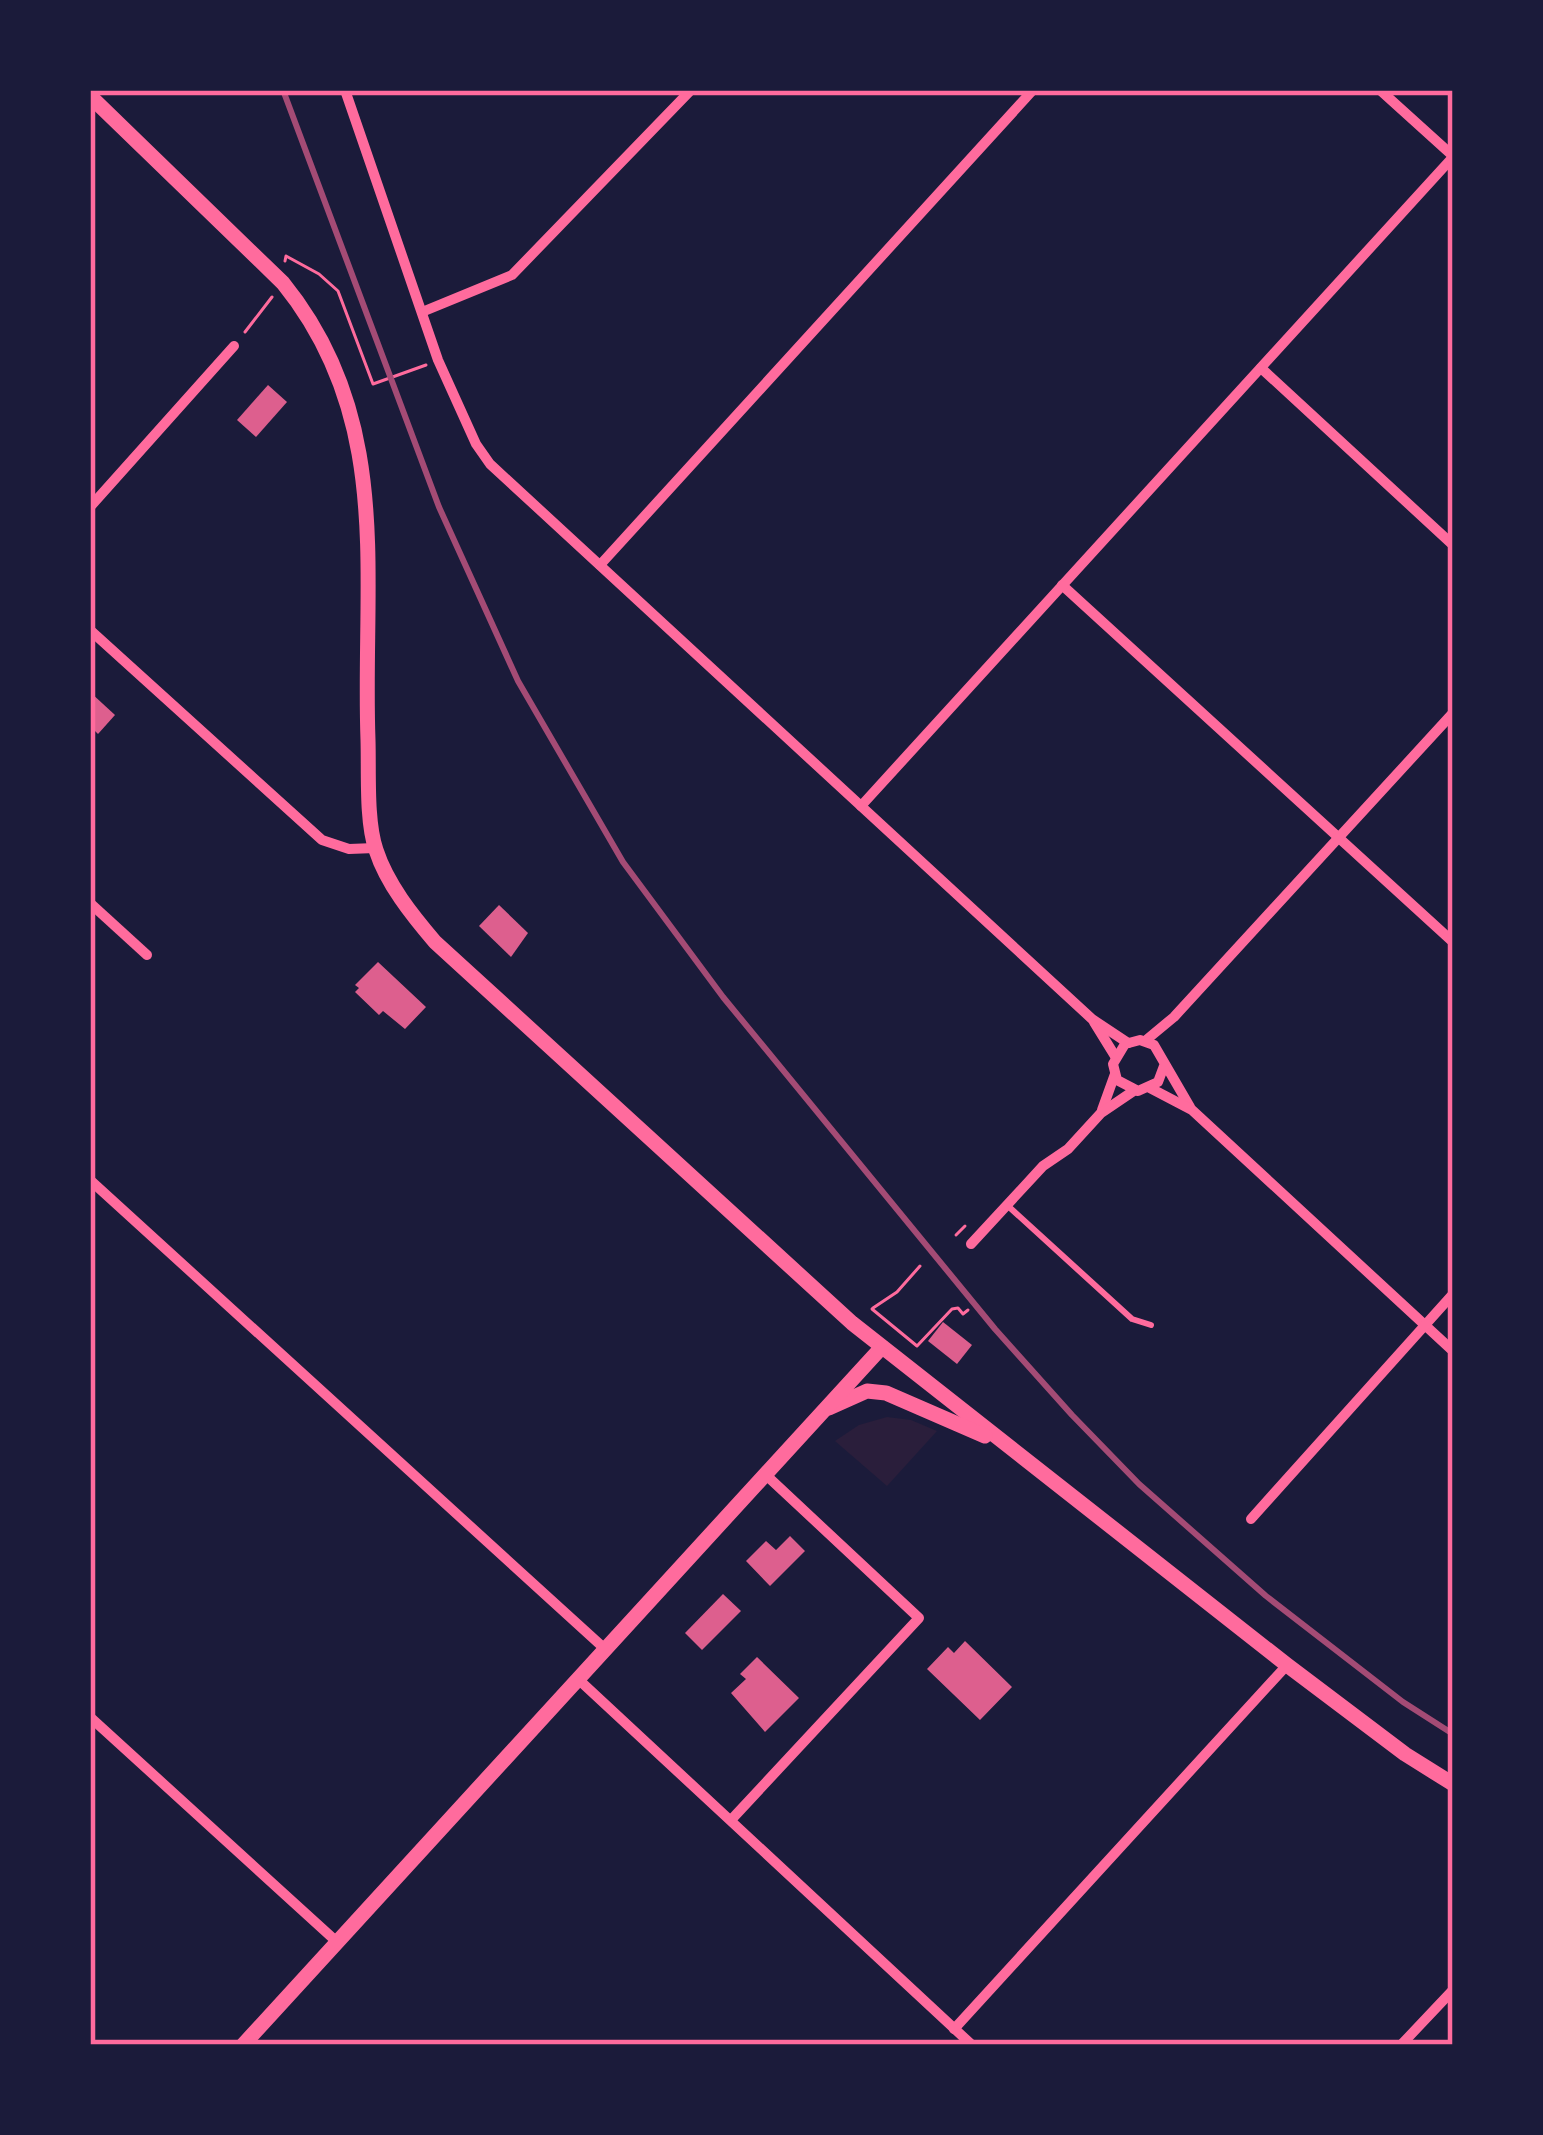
<svg xmlns="http://www.w3.org/2000/svg" width="1543" height="2135" viewBox="0 0 1543 2135" font-family="'Asap Condensed',sans-serif">
	<style>
		.green { fill: #2a1e3b }
		.building { fill: #dd5f8e }
		.lines { fill: none; stroke-linecap: round; stroke-linejoin: round }
		.path { stroke: #ff6b9d; stroke-width: 3 }
		.service { stroke: #ff6b9d; stroke-width: 6 }
		.minor { stroke: #ff6b9d; stroke-width: 10 }
		.secondary { stroke: #ff6b9d; stroke-width: 15 }
		.rail { stroke: #a44b75; stroke-width: 6 }
		.neatline { fill: none; stroke: #ff6b9d; stroke-width: 4.5 }
	</style>
	<rect width="100%" height="100%" fill="#1b1b3a"/>
	<path class="green" d="M 887,1417 L 911,1420 L 937,1431 L 887,1486 L 835,1441 L 859,1425 Z"/>
	<g class="building">
		<path d="M 268,385 L 287,402 L 256,437 L 237,420 Z"/>
		<path d="M 90,692 L 115,715 L 98,734 L 90,726 Z"/>
		<path d="M 499,905 L 528,933 L 511,957 L 479,926 Z"/>
		<path d="M 378,962 L 426,1007 L 405,1029 L 383,1011 L 379,1015 L 355,992 L 359,988 L 355,985 Z"/>
		<path d="M 943,1322 L 972,1345 L 957,1364 L 928,1341 Z"/>
		<path d="M 790,1536 L 805,1551 L 770,1586 L 746,1561 L 766,1541 L 776,1550 Z"/>
		<path d="M 723,1594 L 741,1611 L 702,1650 L 685,1633 Z"/>
		<path d="M 965,1641 L 1012,1687 L 980,1720 L 927,1669 L 948,1647 L 954,1653 Z"/>
		<path d="M 757,1657 L 799,1698 L 765,1732 L 731,1693 L 746,1679 L 740,1674 Z"/>
	</g>
	<g class="lines">
		<g class="path">
			<path d="M 285,261 L 286,256 L 319,274 L 338,291 L 373,384 L 426,365"/>
			<path d="M 245,332 L 272,297"/>
			<path d="M 956,1235 L 965,1226"/>
			<path d="M 873,1308 L 897,1292 L 920,1266"/>
			<path d="M 872,1309 L 917,1346 L 952,1309 L 958,1308 L 963,1314 L 968,1310"/>
		</g>
		<path class="service" d="M 1008,1206 L 1132,1319 L 1151,1325"/>
		<g class="minor">
			<path d="M 345,90 L 438,360 L 476,444 L 490,464 L 1092,1019 L 1128,1043"/>
			<path d="M 1380,90 L 1453,156"/>
			<path d="M 422,312 L 512,275 L 691,90"/>
			<path d="M 1261,368 L 1453,545"/>
			<path d="M 90,507 L 234,346"/>
			<path d="M 600,565 L 1033,90"/>
			<path d="M 1062,585 L 1453,942"/>
			<path d="M 90,630 L 322,840 L 349,849 L 375,848"/>
			<path d="M 861,806 L 1453,157"/>
			<path d="M 90,903 L 147,955"/>
			<path d="M 1094,1022 L 1115,1056"/>
			<path d="M 1145,1041 L 1174,1017 L 1453,713"/>
			<path d="M 1164,1066 L 1158,1082 L 1138,1091 L 1117,1080 L 1113,1064 L 1125,1044 L 1140,1040 L 1154,1045 L 1190,1107"/>
			<path d="M 1150,1088 L 1192,1110 L 1453,1351"/>
			<path d="M 1102,1110 L 1115,1074"/>
			<path d="M 90,1180 L 605,1649"/>
			<path d="M 971,1244 L 1043,1166 L 1068,1149 L 1101,1113 L 1135,1090"/>
			<path d="M 1251,1519 L 1453,1294"/>
			<path d="M 578,1679 L 972,2045"/>
			<path d="M 90,1717 L 337,1942"/>
			<path d="M 731,1820 L 919,1618 L 766,1475"/>
			<path d="M 954,2029 L 1287,1665"/>
			<path d="M 1401,2045 L 1453,1990"/>
		</g>
		<g class="secondary">
			<path d="M 90,96 L 283,283 C 395,421 362,578 368,740 C 369,772 366,821 376,850 C 387,884 412,915 435,942 L 852,1323 L 1287,1665 L 1405,1754 L 1453,1784"/>
			<path d="M 829,1408 L 867,1391 L 886,1393 L 985,1436"/>
			<path d="M 243,2045 L 882,1347"/>
		</g>
		<path class="rail" d="M 283,90 L 439,507 L 518,681 L 623,862 L 723,997 L 995,1329 L 1072,1415 L 1139,1484 L 1266,1596 L 1403,1702 L 1453,1734"/>
	</g>
	<rect width="1543" height="2135" fill="none" stroke="#1b1b3a" stroke-width="186"/>
	<rect x="93" y="93" width="1357" height="1949" class="neatline"/>
</svg>
